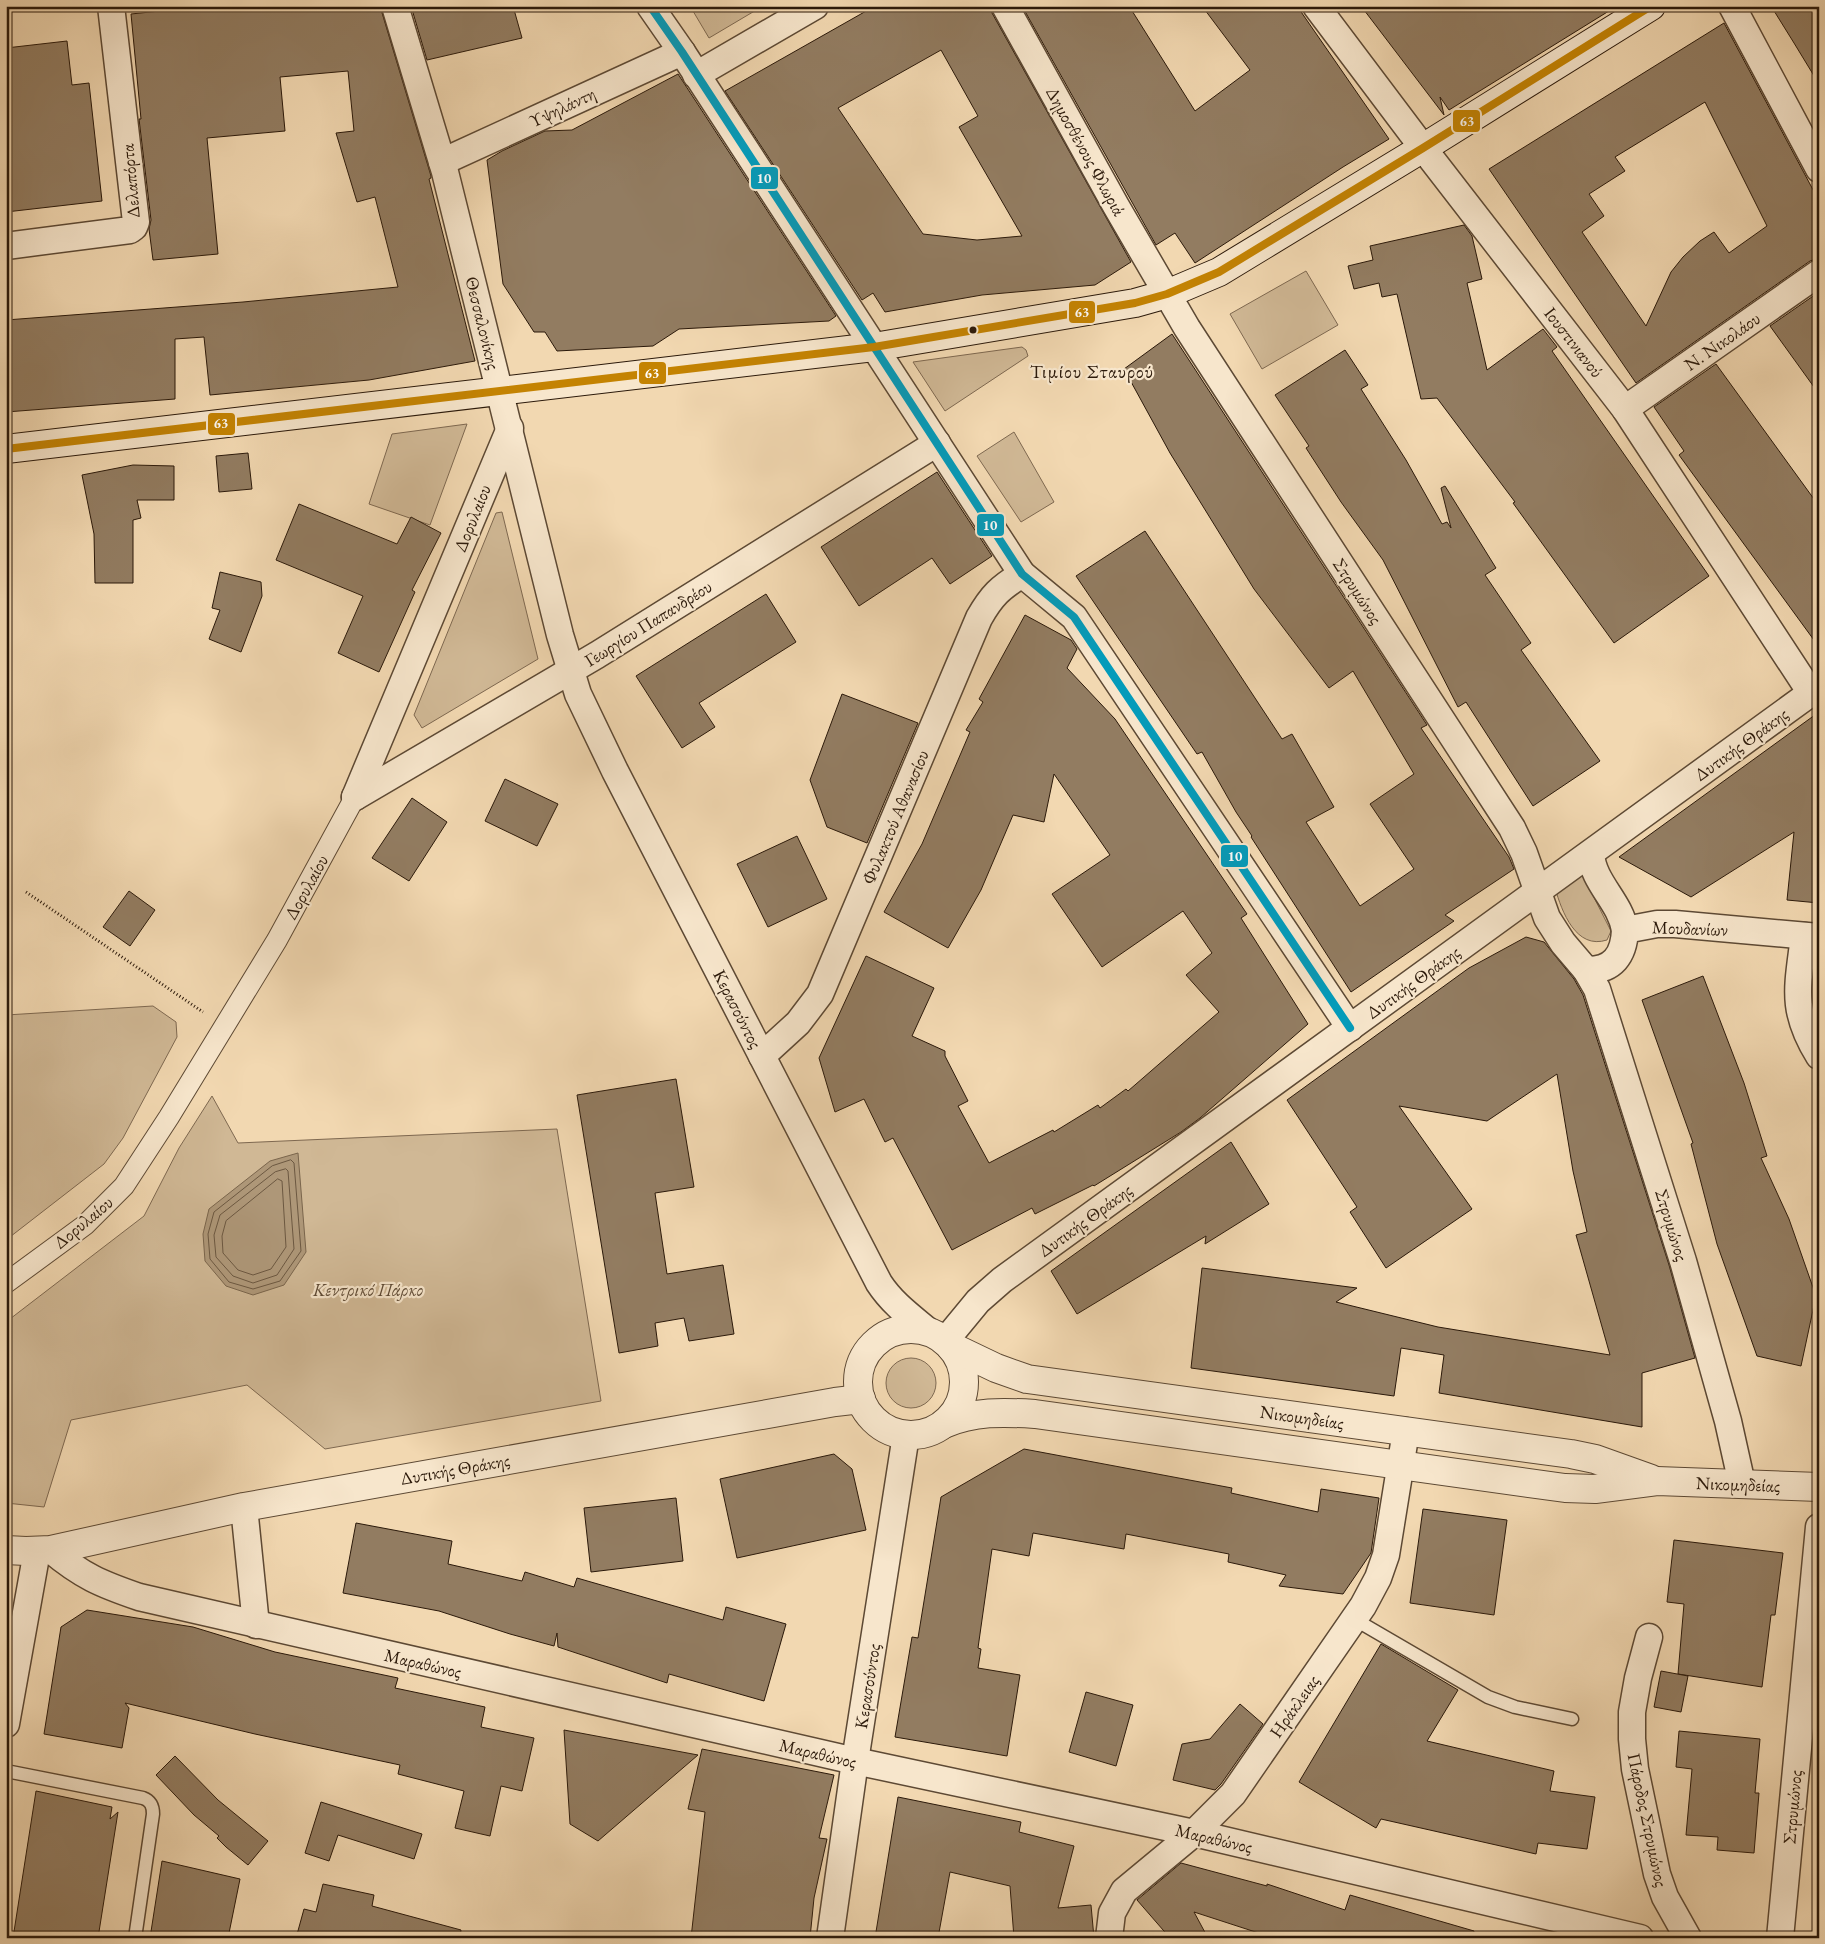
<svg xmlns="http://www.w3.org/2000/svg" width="1825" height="1944" viewBox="0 0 1825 1944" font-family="'EB Garamond',serif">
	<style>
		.green { fill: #d0b895; stroke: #7e6850 }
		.water { fill: #ae9778; stroke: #7a654c }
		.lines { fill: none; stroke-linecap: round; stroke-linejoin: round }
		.shore { stroke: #6c5841; stroke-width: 1 }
		.building { fill: #927c61; stroke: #2b190a; fill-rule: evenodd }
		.service-casing { stroke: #5d4934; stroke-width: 15 }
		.pedestrian-casing { stroke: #5d4934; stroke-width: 22 }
		.minor-casing { stroke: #5d4934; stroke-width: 29 }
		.tertiary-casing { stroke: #5d4934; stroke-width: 30 }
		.secondary-casing { stroke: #2b190a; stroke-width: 30 }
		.path { stroke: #2b190a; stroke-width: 3; stroke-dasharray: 1 2.5; stroke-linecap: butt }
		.service { stroke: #f7e6cc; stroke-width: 12 }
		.pedestrian { stroke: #f7e6cc; stroke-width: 20 }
		.minor { stroke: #f7e6cc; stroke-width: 26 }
		.tertiary { stroke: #f7e6cc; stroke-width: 28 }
		.secondary { stroke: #f7e6cc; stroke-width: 28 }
		.bus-1-casing { stroke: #f7e6cc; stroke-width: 11 }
		.bus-2-casing { stroke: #f7e6cc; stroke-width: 11 }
		.bus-1 { stroke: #049bba; stroke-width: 8 }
		.bus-2 { stroke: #c48302; stroke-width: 8 }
		.bus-dot { fill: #2b190a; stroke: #f7e6cc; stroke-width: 2 }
		.labels { text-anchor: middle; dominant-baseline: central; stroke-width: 4.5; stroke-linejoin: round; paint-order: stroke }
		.street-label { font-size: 18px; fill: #2b190a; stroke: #f7e6cc }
		.park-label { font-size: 18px; font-style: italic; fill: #5d4934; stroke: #f7e6cc }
		.neighbourhood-label { font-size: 19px; letter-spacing: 1px; fill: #2b190a; stroke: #f7e6cc }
		.line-badge { stroke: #f7e6cc; stroke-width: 2 }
		.badge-label { font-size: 14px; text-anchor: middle; font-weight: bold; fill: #fff }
	</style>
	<rect width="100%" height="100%" fill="#f2d8b1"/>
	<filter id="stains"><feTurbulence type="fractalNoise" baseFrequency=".004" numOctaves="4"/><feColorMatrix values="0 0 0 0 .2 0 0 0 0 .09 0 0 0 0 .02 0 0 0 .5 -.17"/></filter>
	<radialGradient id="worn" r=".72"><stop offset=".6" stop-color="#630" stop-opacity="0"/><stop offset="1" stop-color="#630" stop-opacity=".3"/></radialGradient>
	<g class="green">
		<path d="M 690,6 L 763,6 L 709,38 Z"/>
		<path d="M 1306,271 L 1338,325 L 1262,369 L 1230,314 Z"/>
		<path d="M 1022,347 L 1026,350 L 1028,356 L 945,411 L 913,362 Z"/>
		<path d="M 467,424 L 430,525 L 369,504 L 392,434 Z"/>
		<path d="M 1014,432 L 1054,502 L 1021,522 L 977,456 Z"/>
		<path d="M 502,512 L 538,659 L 422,728 L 414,715 L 496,513 Z"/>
		<path d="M 1580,870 L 1611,931 L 1607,940 C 1576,950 1562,912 1555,888 Z"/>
		<path d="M 153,1006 L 176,1022 L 177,1037 L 123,1138 L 104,1164 L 6,1240 L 6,1015 Z"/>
		<path d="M 212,1096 L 238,1143 L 557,1129 L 601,1401 L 325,1449 L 247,1385 L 71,1420 L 44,1507 L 6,1503 L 6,1322 L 144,1216 L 179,1148 Z"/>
		<circle cx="911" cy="1383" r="25"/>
	</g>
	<path class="water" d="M 298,1153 L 306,1252 L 284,1285 L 253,1295 L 226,1286 L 205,1261 L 203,1234 L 209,1209 L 270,1161 Z"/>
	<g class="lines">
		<g class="shore">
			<path d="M 291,1160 L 294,1163 L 301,1251 L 280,1281 L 253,1289 L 229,1282 L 210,1259 L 208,1234 L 214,1212 L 272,1166 Z"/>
			<path d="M 286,1169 L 288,1171 L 294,1249 L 277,1275 L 253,1283 L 233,1276 L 216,1257 L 214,1235 L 220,1215 L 275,1172 Z"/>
			<path d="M 278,1179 L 282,1181 L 286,1247 L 271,1269 L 253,1275 L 238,1270 L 223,1253 L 222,1236 L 226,1221 Z"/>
		</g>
	</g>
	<g class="building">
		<path d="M 207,6 L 380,6 L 431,176 L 431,178 L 429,179 L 475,361 L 369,380 L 210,395 L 204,337 L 175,339 L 175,399 L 6,412 L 6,320 L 243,302 L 398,287 L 375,197 L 357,202 L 336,133 L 354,131 L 348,71 L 280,77 L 285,131 L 207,138 L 218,254 L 153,260 L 149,229 L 151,220 L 139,119 L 141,119 L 131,14 Z"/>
		<path d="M 411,6 L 513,6 L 522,38 L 427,60 Z"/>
		<path d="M 875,6 L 990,6 L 992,13 L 1131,262 L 1095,285 L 982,295 L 885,312 L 873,293 L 862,300 L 725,91 ZM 941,50 L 978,116 L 959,127 L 1022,236 L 977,240 L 923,234 L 838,108 Z"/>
		<path d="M 1022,6 L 1129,6 L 1195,111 L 1250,70 L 1202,6 L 1297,6 L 1389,139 L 1343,167 L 1195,263 L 1175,233 L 1156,245 Z"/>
		<path d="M 1361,6 L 1617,6 L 1449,110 L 1440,97 L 1444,115 Z"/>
		<path d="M 1771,6 L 1819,6 L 1819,84 L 1794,43 Z"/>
		<path d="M 1724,23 L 1819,201 L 1819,258 L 1810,261 L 1636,383 L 1489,169 ZM 1705,102 L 1767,226 L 1729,253 L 1714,232 L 1700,241 L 1683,257 L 1671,272 L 1646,326 L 1582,232 L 1604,216 L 1589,194 L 1625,171 L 1615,157 Z"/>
		<path d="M 67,41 L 72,85 L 89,83 L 102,201 L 6,212 L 6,48 Z"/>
		<path d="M 678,74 L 836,316 L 829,321 L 679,329 L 653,346 L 557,351 L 545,332 L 534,332 L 503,284 L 487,160 L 502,151 L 545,131 L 572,130 Z"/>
		<path d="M 1464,225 L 1472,236 L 1482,279 L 1467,283 L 1487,370 L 1543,329 L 1557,347 L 1552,351 L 1709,576 L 1614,643 L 1513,503 L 1515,502 L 1437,398 L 1421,399 L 1397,294 L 1382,297 L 1379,283 L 1354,289 L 1348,266 L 1373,260 L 1370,246 Z"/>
		<path d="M 1819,292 L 1819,394 L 1770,326 Z"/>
		<path d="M 1172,334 L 1427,725 L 1421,728 L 1509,857 L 1514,869 L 1445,915 L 1454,921 L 1351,992 L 1251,837 L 1252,836 L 1236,812 L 1202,752 L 1197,754 L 1076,576 L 1145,531 L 1282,739 L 1292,734 L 1334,807 L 1306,822 L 1360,906 L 1414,869 L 1370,804 L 1414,774 L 1353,671 L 1329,688 L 1254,589 L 1170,453 L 1124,369 Z"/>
		<path d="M 1345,350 L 1368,385 L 1361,389 L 1406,460 L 1442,524 L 1447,522 L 1451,528 L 1441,488 L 1445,486 L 1496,568 L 1485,575 L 1531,643 L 1521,650 L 1600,761 L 1533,806 L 1466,702 L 1458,707 L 1383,560 L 1341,502 L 1306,448 L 1309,446 L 1275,395 Z"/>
		<path d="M 1716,364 L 1819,506 L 1819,647 L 1679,455 L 1684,451 L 1654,407 Z"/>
		<path d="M 248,453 L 252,489 L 219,492 L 216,456 Z"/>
		<path d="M 133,465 L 174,466 L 174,500 L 137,500 L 141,518 L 133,520 L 133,583 L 95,583 L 94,534 L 82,475 Z"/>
		<path d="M 937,472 L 992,556 L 950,584 L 932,558 L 859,606 L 821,547 Z"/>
		<path d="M 299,504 L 397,544 L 411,517 L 441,533 L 412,590 L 415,592 L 379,672 L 338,653 L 363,596 L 276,560 Z"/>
		<path d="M 220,572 L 261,582 L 262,596 L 241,652 L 209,639 L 220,610 L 212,608 Z"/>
		<path d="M 766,594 L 796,642 L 699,703 L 715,727 L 682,748 L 636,676 Z"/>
		<path d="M 1025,615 L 1071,640 L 1077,649 L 1067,668 L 1115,719 L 1247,914 L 1241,918 L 1308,1024 L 1200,1118 L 1181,1132 L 1094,1186 L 1093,1185 L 1035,1214 L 1032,1208 L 952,1250 L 893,1138 L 885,1142 L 864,1099 L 835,1112 L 819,1058 L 866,956 L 934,988 L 912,1036 L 945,1051 L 945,1056 L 968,1101 L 958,1106 L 989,1163 L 1053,1130 L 1054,1132 L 1098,1105 L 1100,1108 L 1126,1089 L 1128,1091 L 1219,1012 L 1186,975 L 1212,953 L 1183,911 L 1102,967 L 1052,894 L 1110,855 L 1054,774 L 1044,822 L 1013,815 L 981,890 L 948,948 L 884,912 L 922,844 L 970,732 L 966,730 L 983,702 L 979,699 Z"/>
		<path d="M 842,694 L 918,723 L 867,843 L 827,827 L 810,780 Z"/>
		<path d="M 1819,712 L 1819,903 L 1787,900 L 1794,832 L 1691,897 L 1619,857 Z"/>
		<path d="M 505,779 L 558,804 L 537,846 L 485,821 Z"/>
		<path d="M 412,798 L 447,822 L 409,881 L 372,858 Z"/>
		<path d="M 797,836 L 827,899 L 768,927 L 737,864 Z"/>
		<path d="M 129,891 L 155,910 L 130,946 L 103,927 Z"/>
		<path d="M 1526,937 L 1544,942 L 1574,979 L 1583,995 L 1669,1265 L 1695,1358 L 1642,1373 L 1642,1427 L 1439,1393 L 1444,1355 L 1401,1348 L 1394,1396 L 1191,1368 L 1202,1268 L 1357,1288 L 1336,1302 L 1438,1327 L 1610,1355 L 1576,1235 L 1587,1232 L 1573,1171 L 1557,1074 L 1487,1121 L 1399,1106 L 1472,1209 L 1386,1268 L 1350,1212 L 1357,1207 L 1287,1100 L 1469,968 Z"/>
		<path d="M 1703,976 L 1744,1083 L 1767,1156 L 1761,1158 L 1789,1219 L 1816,1296 L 1801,1366 L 1757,1356 L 1717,1244 L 1691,1144 L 1693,1143 L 1642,1000 Z"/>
		<path d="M 676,1079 L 694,1187 L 655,1193 L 667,1274 L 723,1265 L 734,1334 L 689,1341 L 684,1318 L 655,1323 L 658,1346 L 619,1353 L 577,1095 Z"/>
		<path d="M 1231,1142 L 1269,1204 L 1205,1244 L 1206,1236 L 1077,1314 L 1051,1271 Z"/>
		<path d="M 1024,1449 L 1232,1488 L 1231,1493 L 1318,1512 L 1321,1489 L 1379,1498 L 1371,1553 L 1343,1594 L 1279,1586 L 1286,1575 L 1228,1562 L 1229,1554 L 1126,1534 L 1124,1549 L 1033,1533 L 1029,1556 L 992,1549 L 978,1648 L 981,1649 L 978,1668 L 1020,1675 L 1007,1756 L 895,1737 L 912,1637 L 918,1638 L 941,1497 Z"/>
		<path d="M 834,1454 L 852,1469 L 866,1530 L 737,1558 L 720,1479 Z"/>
		<path d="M 676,1498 L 683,1561 L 591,1572 L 584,1508 Z"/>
		<path d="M 1423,1509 L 1507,1520 L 1494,1615 L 1410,1603 Z"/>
		<path d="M 356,1523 L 452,1541 L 448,1564 L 522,1581 L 525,1572 L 574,1587 L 577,1578 L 723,1620 L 726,1607 L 786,1624 L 764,1701 L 669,1674 L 667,1683 L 558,1647 L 557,1633 L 554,1646 L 510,1634 L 439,1611 L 343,1593 Z"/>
		<path d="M 1674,1540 L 1783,1553 L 1775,1615 L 1771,1615 L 1762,1687 L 1678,1674 L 1684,1604 L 1667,1602 Z"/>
		<path d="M 87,1610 L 193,1627 L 275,1652 L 398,1678 L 395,1688 L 485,1707 L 481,1727 L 534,1738 L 522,1791 L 501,1786 L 490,1836 L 455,1828 L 464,1791 L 398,1774 L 400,1765 L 255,1734 L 125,1703 L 129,1708 L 122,1748 L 44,1734 L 61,1627 Z"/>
		<path d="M 1381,1644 L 1458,1690 L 1427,1741 L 1554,1771 L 1550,1791 L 1595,1797 L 1587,1849 L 1538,1843 L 1536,1854 L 1381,1819 L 1376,1828 L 1299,1782 Z"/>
		<path d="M 1661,1671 L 1688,1676 L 1681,1712 L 1654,1707 Z"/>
		<path d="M 1086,1692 L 1133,1705 L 1116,1766 L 1069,1752 Z"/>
		<path d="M 1240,1704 L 1263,1724 L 1221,1784 L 1215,1790 L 1173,1780 L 1182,1744 L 1210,1739 Z"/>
		<path d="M 564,1730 L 698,1755 L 598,1841 L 570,1824 Z"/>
		<path d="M 1679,1731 L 1760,1739 L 1755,1793 L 1759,1793 L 1754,1853 L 1717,1850 L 1718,1837 L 1686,1835 L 1692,1769 L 1676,1767 Z"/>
		<path d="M 702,1749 L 834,1775 L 819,1838 L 827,1839 L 814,1898 L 810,1938 L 691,1938 L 705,1812 L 688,1809 Z"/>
		<path d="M 175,1756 L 218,1800 L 268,1841 L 248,1865 L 226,1847 L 217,1838 L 219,1836 L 194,1815 L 156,1775 Z"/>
		<path d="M 36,1791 L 112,1807 L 110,1819 L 118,1812 L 98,1938 L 13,1938 Z"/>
		<path d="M 898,1797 L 1021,1822 L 1019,1832 L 1074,1846 L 1058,1908 L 1091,1905 L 1094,1938 L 1014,1938 L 1010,1886 L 950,1872 L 938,1938 L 875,1938 Z"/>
		<path d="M 321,1802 L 422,1834 L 414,1859 L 338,1835 L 329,1861 L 305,1853 Z"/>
		<path d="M 162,1861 L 240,1879 L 228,1938 L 150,1938 Z"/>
		<path d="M 1181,1863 L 1267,1886 L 1267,1884 L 1345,1910 L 1350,1895 L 1474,1931 L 1473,1938 L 1274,1938 L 1194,1912 L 1208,1938 L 1170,1938 L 1137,1900 Z"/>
		<path d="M 323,1884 L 374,1895 L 372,1906 L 461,1930 L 460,1938 L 296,1938 L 304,1909 L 316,1912 Z"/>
	</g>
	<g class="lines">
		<defs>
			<g id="service">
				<path d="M 1354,1619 L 1488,1697 L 1515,1707 L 1572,1719"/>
				<path d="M 6,1771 L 143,1798 C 151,1801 153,1806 153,1814 L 135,1938"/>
			</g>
			<path id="pedestrian" d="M 6,1283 L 85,1225 L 124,1186 L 169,1117 L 277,940 L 355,797"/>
			<g id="minor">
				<path d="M 395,6 L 445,172 L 560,635 L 578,694 L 615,771 L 879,1283 C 892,1303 910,1316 928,1331"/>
				<path d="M 650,6 L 682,52 L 1022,574 L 1074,617 L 1350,1028"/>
				<path d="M 1005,6 L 1116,206 L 1187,328 L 1512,828 L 1524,853 L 1547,918 L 1563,943 L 1586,970 L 1597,989 L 1683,1261 L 1728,1421 L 1742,1484"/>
				<path d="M 1316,6 L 1423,148 L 1625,409 L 1811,693"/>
				<path d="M 1732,6 L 1819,169"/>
				<path d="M 696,75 L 815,6"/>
				<path d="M 442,162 L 682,52"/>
				<path d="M 6,246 L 130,230 L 134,227 L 136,222 L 111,6"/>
				<path d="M 1625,409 L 1819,273"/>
				<path d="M 355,797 L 597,655 L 937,443"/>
				<path d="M 355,797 L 510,428"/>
				<path d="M 1591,854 C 1593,883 1620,901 1625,930"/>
				<path d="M 1804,936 C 1798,987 1790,1009 1819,1056"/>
				<path d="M 1586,970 C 1613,971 1624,955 1625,930 L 1657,924 L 1675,924 L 1819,937"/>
				<path d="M 762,1056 L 798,1023 L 820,994 L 979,618 C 992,595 1000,588 1022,574"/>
				<path d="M 945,1341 L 978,1301 L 1002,1280 L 1819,687"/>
				<path d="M 244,1507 L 256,1625"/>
				<path d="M 51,1550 C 82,1576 101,1584 139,1597 L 855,1761 L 1194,1833 L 1640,1938"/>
				<path d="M 1649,1637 L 1638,1678 L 1632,1712 L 1632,1739 L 1635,1769 L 1657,1874 L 1665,1897 L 1688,1938"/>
				<path d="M 6,1724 L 37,1551"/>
				<path d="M 830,1938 L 855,1761 L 906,1435"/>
				<path d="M 1109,1938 L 1112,1913 L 1124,1891 L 1194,1833 L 1233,1794 L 1363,1606 L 1378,1578 L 1386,1555 L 1406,1431"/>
				<path d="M 1780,1938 L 1819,1527"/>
			</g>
			<g id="tertiary">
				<circle cx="911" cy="1382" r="53"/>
				<path d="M 950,1346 L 996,1368 L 1027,1379 L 1571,1454 L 1595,1459 L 1651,1479"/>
				<path d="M 944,1424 C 974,1411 1003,1412 1035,1414 L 1565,1488 L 1595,1489 L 1657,1481 L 1819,1487"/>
				<path d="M 6,1550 L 26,1551 L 51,1550 L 244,1507 L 835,1402 L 861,1399"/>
			</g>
			<path id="secondary" d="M 6,449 L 874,347 L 1135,303 L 1167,294 L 1219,272 L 1423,148 L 1651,6"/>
		</defs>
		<use href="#service" class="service-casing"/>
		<use href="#pedestrian" class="pedestrian-casing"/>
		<use href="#minor" class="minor-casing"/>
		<use href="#tertiary" class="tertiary-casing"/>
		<use href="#secondary" class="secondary-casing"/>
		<path class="path" d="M 26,892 L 203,1012"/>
		<use href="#service" class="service"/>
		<use href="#pedestrian" class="pedestrian"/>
		<use href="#minor" class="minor"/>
		<use href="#tertiary" class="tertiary"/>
		<use href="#secondary" class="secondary"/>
		<defs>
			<path id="bus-1" d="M 650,6 L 682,52 L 1022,574 L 1074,617 L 1350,1028"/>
			<path id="bus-2" d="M 6,449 L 874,347 L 1135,303 L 1167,294 L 1219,272 L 1423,148 L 1651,6"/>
		</defs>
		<use href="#bus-1" class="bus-1-casing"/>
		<use href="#bus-2" class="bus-2-casing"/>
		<use href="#bus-1" class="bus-1"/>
		<use href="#bus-2" class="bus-2"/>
	</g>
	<circle class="bus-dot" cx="973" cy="330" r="4.5"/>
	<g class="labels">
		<g class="street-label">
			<text transform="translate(562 107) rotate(-25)">Υψηλάντη</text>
			<text transform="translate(1086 151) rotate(61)">Δημοσθένους Φλωριά</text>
			<text transform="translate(130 181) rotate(-95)">Δελαπόρτα</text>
			<text transform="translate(483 323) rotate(76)">Θεσσαλονίκης</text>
			<text transform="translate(1722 341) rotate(-35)">Ν. Νικολάου</text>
			<text transform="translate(1574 342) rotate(52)">Ιουστινιανού</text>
			<text transform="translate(472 518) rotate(-68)">Δορυλαίου</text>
			<text transform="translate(1358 591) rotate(57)">Στρυμώνος</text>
			<text transform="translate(648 623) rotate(-32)">Γεωργίου Παπανδρέου</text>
			<text transform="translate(1741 744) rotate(-36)">Δυτικής Θράκης</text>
			<text transform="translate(895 817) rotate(-67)">Φυλακτού Αθανασίου</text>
			<text transform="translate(306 887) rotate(-61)">Δορυλαίου</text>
			<text transform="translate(1690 928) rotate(2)">Μουδανίων</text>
			<text transform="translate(1413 982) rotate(-36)">Δυτικής Θράκης</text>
			<text transform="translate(738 1009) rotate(63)">Κερασούντος</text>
			<text transform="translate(1085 1220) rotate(-36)">Δυτικής Θράκης</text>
			<text transform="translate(83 1222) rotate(-40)">Δορυλαίου</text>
			<text transform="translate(1672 1225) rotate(73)">Στρυμώνος</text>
			<text transform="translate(1302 1417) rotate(8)">Νικομηδείας</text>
			<text transform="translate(455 1469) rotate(-10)">Δυτικής Θράκης</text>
			<text transform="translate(1738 1484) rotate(2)">Νικομηδείας</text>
			<text transform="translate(423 1663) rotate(13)">Μαραθώνος</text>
			<text transform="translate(867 1686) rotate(-81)">Κερασούντος</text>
			<text transform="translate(1294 1706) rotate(-55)">Ηράκλειας</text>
			<text transform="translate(818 1753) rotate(13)">Μαραθώνος</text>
			<text transform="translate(1792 1807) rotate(-85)">Στρυμώνος</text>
			<text transform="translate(1648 1820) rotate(78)">Πάροδος Στρυμώνος</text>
			<text transform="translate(1214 1838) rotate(13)">Μαραθώνος</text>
		</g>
		<g class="park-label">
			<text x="368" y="1289">Κεντρικό Πάρκο</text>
		</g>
		<g class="neighbourhood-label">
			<text x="1092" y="371">Τιμίου Σταυρού</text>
		</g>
	</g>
	<g class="line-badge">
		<rect x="1452" y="109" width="29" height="24" rx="5" fill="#c48302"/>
		<rect x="750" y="166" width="29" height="24" rx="5" fill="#049bba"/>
		<rect x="1068" y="300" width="28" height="24" rx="5" fill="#c48302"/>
		<rect x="638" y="361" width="29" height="24" rx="5" fill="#c48302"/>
		<rect x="207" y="412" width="29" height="24" rx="5" fill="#c48302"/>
		<rect x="976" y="513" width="29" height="24" rx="5" fill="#049bba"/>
		<rect x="1220" y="844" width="29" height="24" rx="5" fill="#049bba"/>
	</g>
	<g class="badge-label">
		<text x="1467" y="126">63</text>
		<text x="764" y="183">10</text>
		<text x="1082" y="317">63</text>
		<text x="652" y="378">63</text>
		<text x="221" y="428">63</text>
		<text x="990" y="530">10</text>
		<text x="1235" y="861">10</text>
	</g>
	<rect width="1825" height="1944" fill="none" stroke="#f2d8b1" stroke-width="25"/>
	<rect x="8" y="8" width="1810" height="1929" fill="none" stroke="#2b190a" stroke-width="2.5"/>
	<rect x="12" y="12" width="1800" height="1919" fill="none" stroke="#2b190a"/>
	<rect width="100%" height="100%" filter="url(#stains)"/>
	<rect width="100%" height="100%" fill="url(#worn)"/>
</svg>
